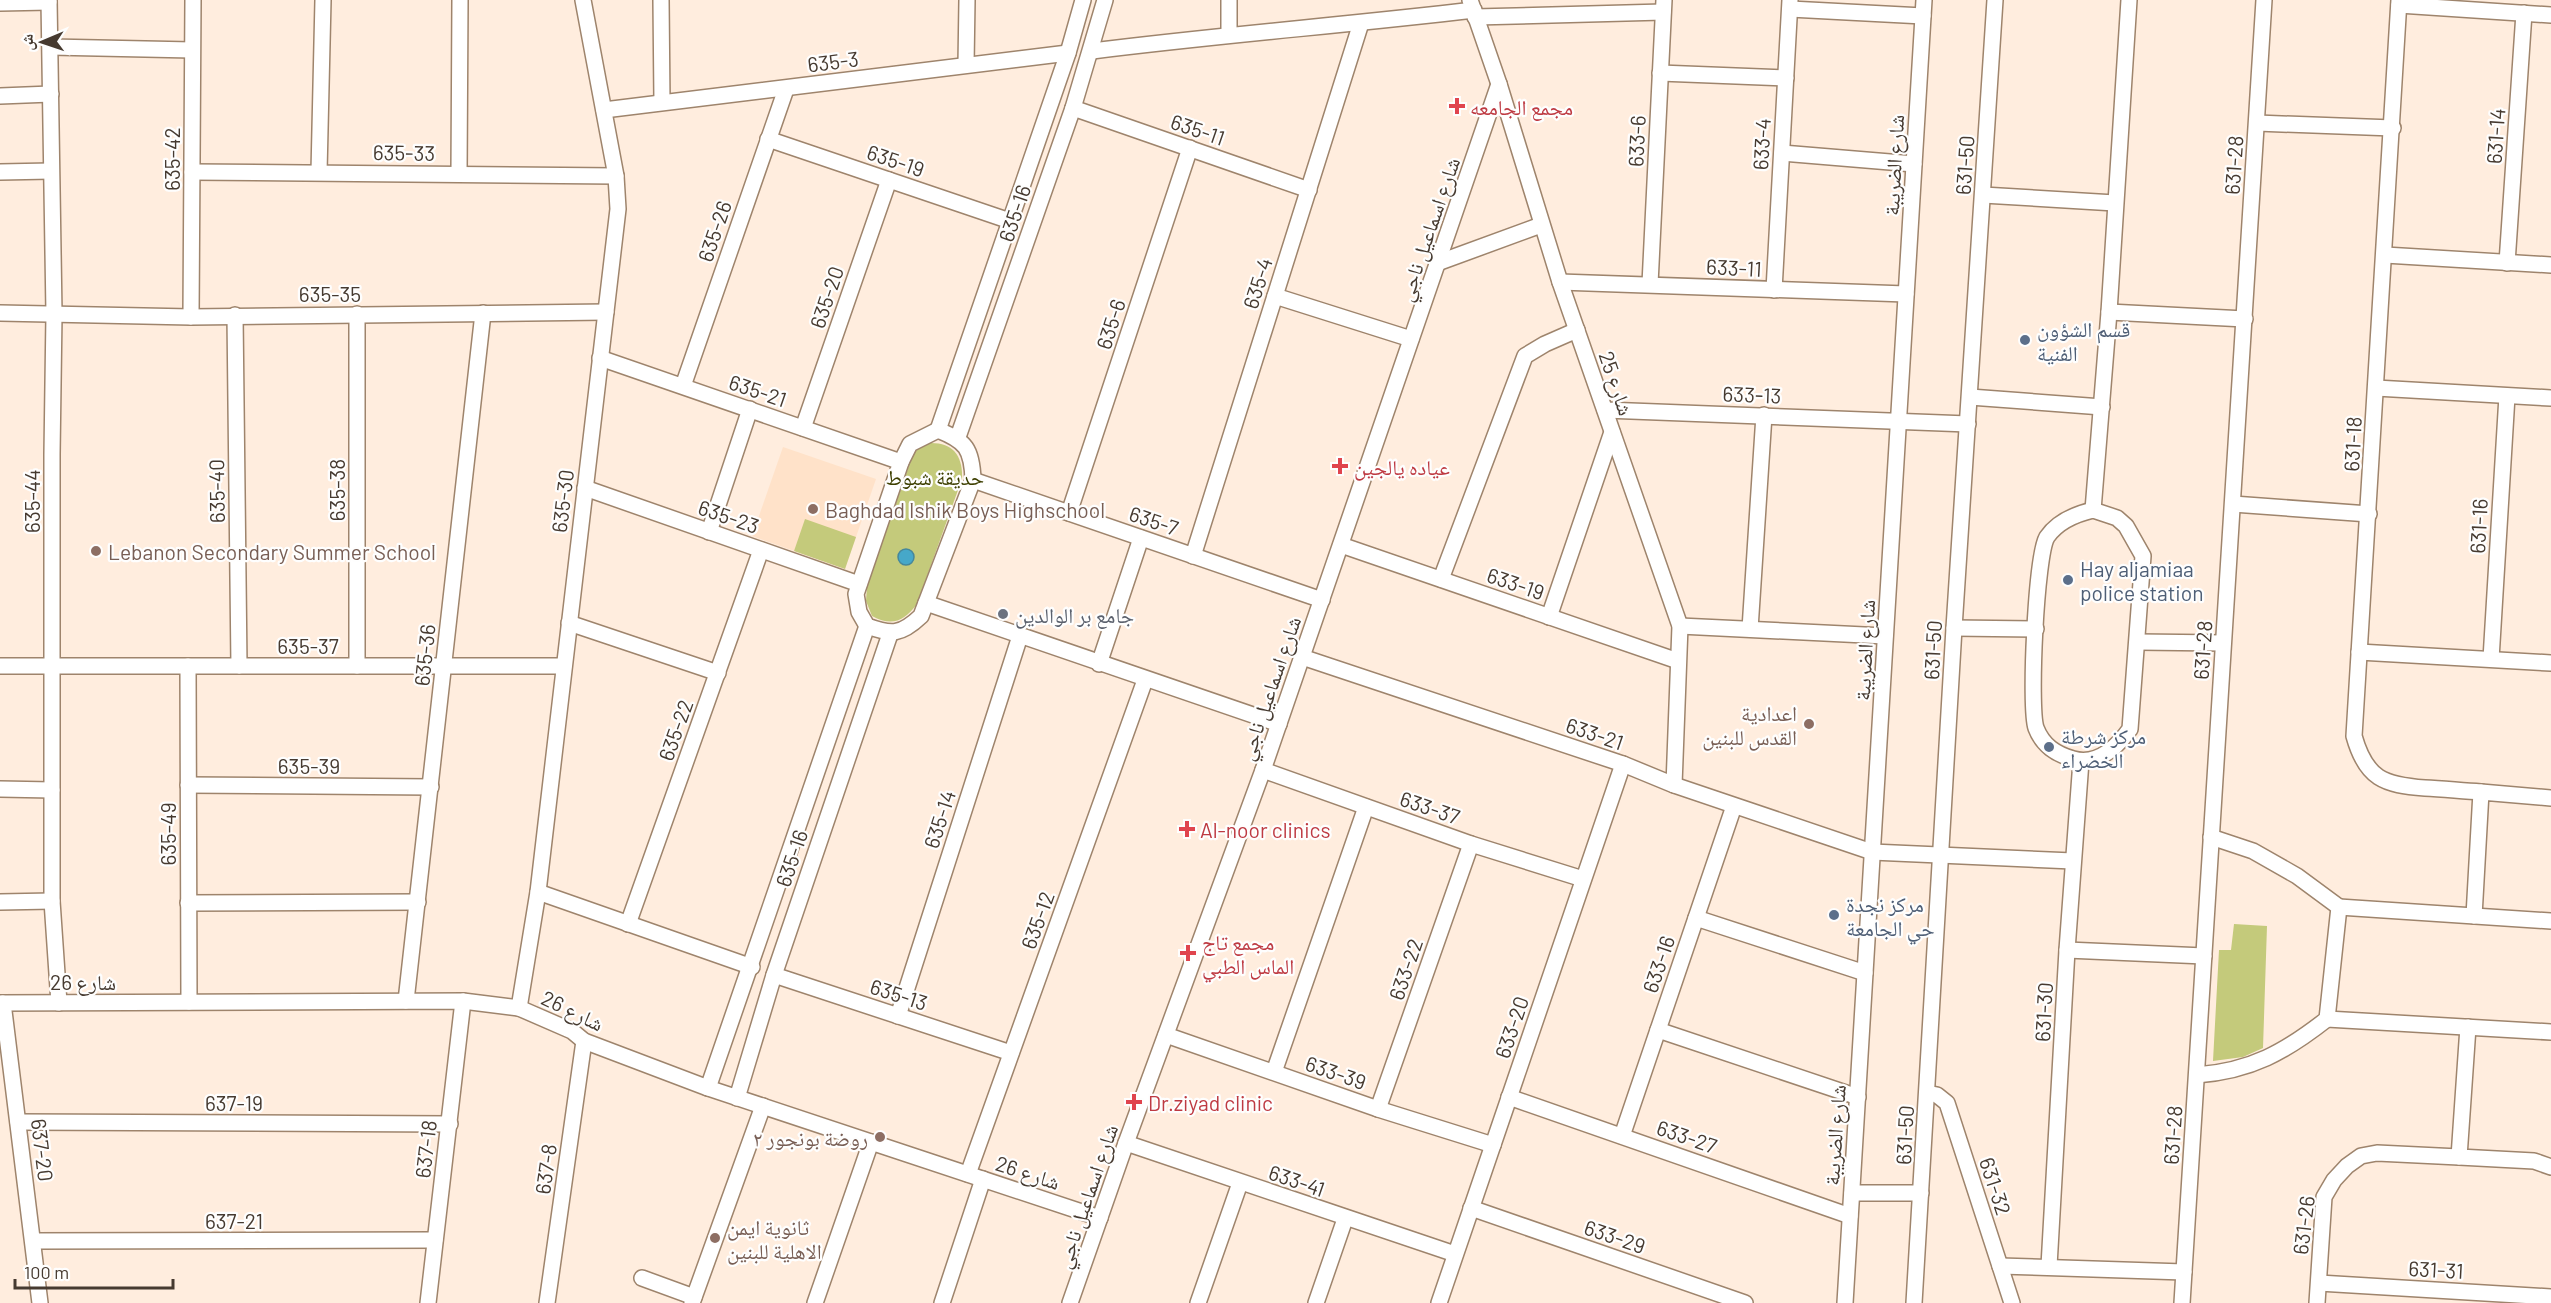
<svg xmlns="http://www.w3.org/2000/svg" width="2551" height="1303" viewBox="0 0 2551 1303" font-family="Barlow,'Noto Naskh Arabic',sans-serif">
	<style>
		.built { fill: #ffe2c9 }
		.green { fill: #c4ca7b }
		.water { fill: #46a8c9; stroke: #46879b; stroke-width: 1.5 }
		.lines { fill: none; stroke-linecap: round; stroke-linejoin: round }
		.minor-casing { stroke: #9e846c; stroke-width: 18 }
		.minor { stroke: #fff; stroke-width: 15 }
		.health-dot { fill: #e0444e; stroke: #fefefe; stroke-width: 2 }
		.service-dot { fill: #5c6f8a; stroke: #fefefe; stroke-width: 2 }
		.education-dot { fill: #8d6e63; stroke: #fefefe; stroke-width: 2 }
		.worship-dot { fill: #6b7280; stroke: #fefefe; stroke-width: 2 }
		.labels { text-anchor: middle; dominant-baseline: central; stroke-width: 4.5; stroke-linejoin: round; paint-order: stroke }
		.street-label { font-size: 21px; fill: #463a30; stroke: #fefefe }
		.health-label { font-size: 21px; fill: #be3a42; stroke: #fefefe; text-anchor: start }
		.service-label { font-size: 21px; fill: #4e5e75; stroke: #fefefe; text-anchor: start }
		.park-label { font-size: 21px; fill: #3d3f00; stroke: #fefefe }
		.education-label { font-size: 21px; fill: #785e54; stroke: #fefefe; text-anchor: start }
		.worship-label { font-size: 21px; fill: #5b616d; stroke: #fefefe; text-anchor: start }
	</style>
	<rect width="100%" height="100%" fill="#ffedde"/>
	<path class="built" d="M 783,447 L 876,479 L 845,569 L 752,536 Z"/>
	<g class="green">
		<path d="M 931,443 C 954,443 963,457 962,479 L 917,604 C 904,621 892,627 872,616 L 866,601 L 867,586 L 913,454 L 920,447 Z"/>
		<path d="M 805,519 L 856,537 L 845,569 L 794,551 Z"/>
		<path d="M 2234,924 L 2267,926 L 2263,1048 L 2243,1057 L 2213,1061 L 2219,950 L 2231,950 Z"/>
	</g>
	<circle class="water" cx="906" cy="557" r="8"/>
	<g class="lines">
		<defs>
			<g id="minor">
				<path d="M 49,0 L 54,314 L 52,454 L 52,901 L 59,1003"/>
				<path d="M 661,0 L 662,102"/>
				<path d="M 1229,0 L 1229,34"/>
				<path d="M 1470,0 L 1499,84 L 1560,282 L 1680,626 L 1674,785"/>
				<path d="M 2399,0 L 2354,736 C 2366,779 2384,785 2425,788 C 2444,789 2463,791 2481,792"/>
				<path d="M 0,3 L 49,2"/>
				<path d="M 2399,5 L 2551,15"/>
				<path d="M 1790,9 L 1923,16"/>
				<path d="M 1475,17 L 1663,12"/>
				<path d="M 51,47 L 192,50"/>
				<path d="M 1092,51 C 1219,35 1347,25 1474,10"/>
				<path d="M 966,65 L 967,0"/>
				<path d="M 1660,73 L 1786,78"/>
				<path d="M 0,96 L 51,94"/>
				<path d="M 1073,108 L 1309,190"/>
				<path d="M 604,110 L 1068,53"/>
				<path d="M 2257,123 L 2393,128"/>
				<path d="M 768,139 L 1010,221"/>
				<path d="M 1782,153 L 1914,164"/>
				<path d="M 0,172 L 51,171"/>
				<path d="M 192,172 L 616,176"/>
				<path d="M 319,172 L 323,0"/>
				<path d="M 459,174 L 460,0"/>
				<path d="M 1983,195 L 2115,203"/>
				<path d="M 2385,255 L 2551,265"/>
				<path d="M 1440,262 L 1541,225"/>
				<path d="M 2507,263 L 2524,13"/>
				<path d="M 1560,282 L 1906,294"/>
				<path d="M 1650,284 L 1664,0"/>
				<path d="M 1774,290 L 1790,0"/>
				<path d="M 1275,296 L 1411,339"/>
				<path d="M 2109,312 L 2245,319"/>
				<path d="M 0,313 L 191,317 L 606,312"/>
				<path d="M 235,315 L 239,666"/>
				<path d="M 191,317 L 193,0"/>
				<path d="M 600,358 L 901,462"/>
				<path d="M 683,386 L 786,89"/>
				<path d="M 2376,388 L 2551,398"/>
				<path d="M 1970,397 L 2102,407"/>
				<path d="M 1605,410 L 1968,424"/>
				<path d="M 803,428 L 889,180"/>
				<path d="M 938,430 C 966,441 972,449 973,480 L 921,616 C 901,635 892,635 867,626 L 859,612 L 856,594 L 901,462 L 910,444 Z"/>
				<path d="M 938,430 L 1068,53 L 1083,0"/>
				<path d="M 958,437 L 1073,108 L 1105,0"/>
				<path d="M 973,480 L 1322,600"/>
				<path d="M 585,488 L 859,584"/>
				<path d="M 2233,504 L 2369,514"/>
				<path d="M 2093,510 L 2117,518 L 2126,526 L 2143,556 L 2130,729 C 2117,747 2097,766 2073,759 C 2056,754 2043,746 2036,728 C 2029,707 2036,555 2047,537 C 2058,521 2076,514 2093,510 Z"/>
				<path d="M 2093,510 L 2109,312 L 2129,0"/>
				<path d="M 1069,513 L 1190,148"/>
				<path d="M 709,532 L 750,409"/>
				<path d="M 1341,545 L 1678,661"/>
				<path d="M 1193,556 L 1361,23"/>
				<path d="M 1441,579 L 1525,356 L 1545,344 L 1577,330"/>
				<path d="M 926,603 L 1279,724"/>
				<path d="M 1549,617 L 1612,432"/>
				<path d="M 569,623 L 718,673"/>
				<path d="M 1680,626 L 1885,636"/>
				<path d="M 1954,628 L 2036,629"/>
				<path d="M 1750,629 L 1764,415"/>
				<path d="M 2138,642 L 2223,643"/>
				<path d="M 2359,652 L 2551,663"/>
				<path d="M 1302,657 L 1623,764 L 1674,785 L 1872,852 L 2073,861"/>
				<path d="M 2491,659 L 2507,396"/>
				<path d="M 1099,664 L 1141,538"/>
				<path d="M 0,666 L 564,666"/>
				<path d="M 188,666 L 189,1002"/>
				<path d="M 357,666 L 357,314"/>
				<path d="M 1263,770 L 1471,844 L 1583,879"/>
				<path d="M 188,785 L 431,787"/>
				<path d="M 0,789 L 52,790"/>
				<path d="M 538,892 L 752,967"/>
				<path d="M 0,902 L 52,901"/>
				<path d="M 188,903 L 418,902"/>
				<path d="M 2339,907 L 2551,921"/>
				<path d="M 2474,916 L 2481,792 L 2551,798"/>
				<path d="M 1696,918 L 1865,973"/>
				<path d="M 628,924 L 761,550"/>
				<path d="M 2067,950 L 2204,956"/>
				<path d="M 774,975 L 1011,1053"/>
				<path d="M 406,1001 L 483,313"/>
				<path d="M 0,1003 L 463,1001 L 519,1008 L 572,1031 L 584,1041 L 708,1088 L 1100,1218"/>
				<path d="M 3,1003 L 40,1303"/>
				<path d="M 519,1008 L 538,892 L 618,209 L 616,176 L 583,0"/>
				<path d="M 898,1016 L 1020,636"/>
				<path d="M 2327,1019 L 2551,1032"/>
				<path d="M 2468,1027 L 2459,1157 L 2534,1161 L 2551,1167"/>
				<path d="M 1658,1030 L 1858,1097"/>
				<path d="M 1166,1035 L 1378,1109 L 1493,1145"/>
				<path d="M 1274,1072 L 1366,807"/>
				<path d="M 2197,1075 C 2251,1071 2285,1052 2327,1019 L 2339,907 L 2297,876 L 2253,851 L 2211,837"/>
				<path d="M 708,1088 L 867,626"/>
				<path d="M 1927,1093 L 1937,1095 L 1947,1103 L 2012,1303"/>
				<path d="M 1509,1097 L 1850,1216"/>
				<path d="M 737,1098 L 774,975 L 890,634"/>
				<path d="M 1378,1109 L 1471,844"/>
				<path d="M 18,1122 L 450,1124"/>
				<path d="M 1622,1136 L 1734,806"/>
				<path d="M 1126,1143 L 1455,1254"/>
				<path d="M 968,1174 L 1145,680"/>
				<path d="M 1852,1193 L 1921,1193"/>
				<path d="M 1471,1208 L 1745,1303"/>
				<path d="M 33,1241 L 435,1240"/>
				<path d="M 2000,1266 L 2184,1272"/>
				<path d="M 2049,1266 L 2067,950 L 2081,761"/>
				<path d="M 642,1278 L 694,1297"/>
				<path d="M 2319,1283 L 2551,1297"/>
				<path d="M 428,1303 L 463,1001"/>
				<path d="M 547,1303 L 584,1041"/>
				<path d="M 692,1303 L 763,1106"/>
				<path d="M 815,1303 L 871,1142"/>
				<path d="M 942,1303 L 983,1179"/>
				<path d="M 1070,1303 L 1126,1143 L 1263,770 L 1499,84"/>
				<path d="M 1198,1303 L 1240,1183"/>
				<path d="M 1316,1303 L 1345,1219"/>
				<path d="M 1439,1303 L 1623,764"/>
				<path d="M 1845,1303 L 1924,0"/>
				<path d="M 1914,1303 L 1954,628 L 1995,0"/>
				<path d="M 2182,1303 L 2264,0"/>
				<path d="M 2317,1303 L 2324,1197 L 2334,1180 L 2347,1166 L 2361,1156 L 2377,1153 L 2459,1157"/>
			</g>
		</defs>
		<use href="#minor" class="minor-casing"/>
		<use href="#minor" class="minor"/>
	</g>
	<g class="health-dot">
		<path d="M1454 97h6v6h6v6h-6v6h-6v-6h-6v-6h6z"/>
		<path d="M1337 457h6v6h6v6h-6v6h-6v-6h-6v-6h6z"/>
		<path d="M1184 820h6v6h6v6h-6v6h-6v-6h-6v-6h6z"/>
		<path d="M1185 944h6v6h6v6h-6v6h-6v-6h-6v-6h6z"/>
		<path d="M1131 1093h6v6h6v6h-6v6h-6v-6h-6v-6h6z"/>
	</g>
	<g class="service-dot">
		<circle cx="2025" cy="340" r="6"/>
		<circle cx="2068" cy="580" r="6"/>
		<circle cx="2049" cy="747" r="6"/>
		<circle cx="1834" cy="915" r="6"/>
	</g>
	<g class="education-dot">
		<circle cx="813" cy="509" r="6"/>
		<circle cx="96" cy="551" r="6"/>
		<circle cx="1809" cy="724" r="6"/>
		<circle cx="880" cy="1137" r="6"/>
		<circle cx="715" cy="1238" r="6"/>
	</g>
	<circle class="worship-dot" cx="1003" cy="614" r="6"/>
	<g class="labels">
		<g class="street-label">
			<text transform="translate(833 61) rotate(-7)">635-3</text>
			<text transform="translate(1198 129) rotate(19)">635-11</text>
			<text transform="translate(2495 136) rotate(-86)">631-14</text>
			<text transform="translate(1636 141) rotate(-87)">633-6</text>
			<text transform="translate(1761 144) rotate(-87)">633-4</text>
			<text transform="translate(404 152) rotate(1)">635-33</text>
			<text transform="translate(171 159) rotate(-90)">635-42</text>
			<text transform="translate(896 160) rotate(19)">635-19</text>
			<text transform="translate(1893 165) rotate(-87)">شارع الضريبة</text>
			<text transform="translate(1964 165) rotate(-86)">631-50</text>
			<text transform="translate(2233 165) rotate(-86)">631-28</text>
			<text transform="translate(1014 213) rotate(-71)">635-16</text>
			<text transform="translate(1428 229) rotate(-71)">شارع اسماعيل ناجي</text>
			<text transform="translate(714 231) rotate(-71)">635-26</text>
			<text transform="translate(1734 267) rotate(3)">633-11</text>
			<text transform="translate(1257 283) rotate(-72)">635-4</text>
			<text x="330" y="293">635-35</text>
			<text transform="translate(826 297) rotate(-71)">635-20</text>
			<text transform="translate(1110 324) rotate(-72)">635-6</text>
			<text transform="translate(1617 383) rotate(71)">شارع 25</text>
			<text transform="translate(758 390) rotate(19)">635-21</text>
			<text transform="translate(1752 394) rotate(2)">633-13</text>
			<text transform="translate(2352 444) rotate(-87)">631-18</text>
			<text transform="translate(336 490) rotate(-90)">635-38</text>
			<text transform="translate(216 491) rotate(-91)">635-40</text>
			<text transform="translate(31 501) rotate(-90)">635-44</text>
			<text transform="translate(562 501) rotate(-83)">635-30</text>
			<text transform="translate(729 516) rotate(19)">635-23</text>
			<text transform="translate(1154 520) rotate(19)">635-7</text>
			<text transform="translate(2478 526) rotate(-87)">631-16</text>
			<text transform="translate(1516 583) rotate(19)">633-19</text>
			<text x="308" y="645">635-37</text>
			<text transform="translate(1864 650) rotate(-87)">شارع الضريبة</text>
			<text transform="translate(1932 650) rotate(-87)">631-50</text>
			<text transform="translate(2202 650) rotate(-86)">631-28</text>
			<text transform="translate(424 655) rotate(-84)">635-36</text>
			<text transform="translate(1269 688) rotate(-71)">شارع اسماعيل ناجي</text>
			<text transform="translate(675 730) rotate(-70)">635-22</text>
			<text transform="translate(1595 733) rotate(19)">633-21</text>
			<text x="309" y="765">635-39</text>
			<text transform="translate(1430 807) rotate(19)">633-37</text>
			<text transform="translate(939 819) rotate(-72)">635-14</text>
			<text transform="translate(167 834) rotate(-90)">635-49</text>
			<text transform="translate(791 858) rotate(-71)">635-16</text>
			<text transform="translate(1037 920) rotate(-70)">635-12</text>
			<text transform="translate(1658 964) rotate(-71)">633-16</text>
			<text transform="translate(1405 969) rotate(-71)">633-22</text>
			<text x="83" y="981">شارع 26</text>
			<text transform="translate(899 994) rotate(18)">635-13</text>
			<text transform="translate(573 1010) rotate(26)">شارع 26</text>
			<text transform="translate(2043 1012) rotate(-87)">631-30</text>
			<text transform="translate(1511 1027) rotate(-71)">633-20</text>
			<text transform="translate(1336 1072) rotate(19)">633-39</text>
			<text x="234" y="1102">637-19</text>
			<text transform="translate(1834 1135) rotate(-86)">شارع الضريبة</text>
			<text transform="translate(1904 1135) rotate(-87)">631-50</text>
			<text transform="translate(2172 1135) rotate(-86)">631-28</text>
			<text transform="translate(1687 1136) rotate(19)">633-27</text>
			<text transform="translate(425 1149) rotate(-83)">637-18</text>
			<text transform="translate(43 1150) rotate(83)">637-20</text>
			<text transform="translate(545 1169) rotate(-82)">637-8</text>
			<text transform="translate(1028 1172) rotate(18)">شارع 26</text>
			<text transform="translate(1297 1180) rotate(19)">633-41</text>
			<text transform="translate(1996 1186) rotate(72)">631-32</text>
			<text transform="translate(1086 1196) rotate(-71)">شارع اسماعيل ناجي</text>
			<text x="234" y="1220">637-21</text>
			<text transform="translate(2303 1225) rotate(-83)">631-26</text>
			<text transform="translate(1615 1236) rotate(19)">633-29</text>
			<text transform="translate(2436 1269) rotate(3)">631-31</text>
		</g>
		<g class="health-label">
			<text x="1470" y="106">مجمع الجامعه</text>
			<text x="1354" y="466">عياده يالجين</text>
			<text x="1200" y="829">Al-noor clinics</text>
			<text x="1202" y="941">مجمع تاج<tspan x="1202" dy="24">الماس الطبي</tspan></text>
			<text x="1148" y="1102">Dr.ziyad clinic</text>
		</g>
		<g class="service-label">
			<text x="2037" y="328">قسم الشؤون<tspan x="2037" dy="24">الفنية</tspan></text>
			<text x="2080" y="568">Hay aljamiaa<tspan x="2080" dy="24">police station</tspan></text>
			<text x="2061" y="735">مركز شرطة<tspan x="2061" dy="24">الخضراء</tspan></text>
			<text x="1846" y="903">مركز نجدة<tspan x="1846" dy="24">حي الجامعة</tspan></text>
		</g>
		<g class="park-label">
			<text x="935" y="476">حديقة شبوط</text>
		</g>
		<g class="education-label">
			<text x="825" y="509">Baghdad Ishik Boys Highschool</text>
			<text x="108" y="551">Lebanon Secondary Summer School</text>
			<text x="1797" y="712" text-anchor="end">اعدادية<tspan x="1797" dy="24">القدس للبنين</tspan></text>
			<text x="868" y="1137" text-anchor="end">روضة بونجور ٢</text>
			<text x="727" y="1226">ثانوية ايمن<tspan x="727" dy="24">الاهلية للبنين</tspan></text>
		</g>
		<g class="worship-label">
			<text x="1015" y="614">جامع بر الوالدين</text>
		</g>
	</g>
	<g transform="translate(42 42) rotate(268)" stroke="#fefefe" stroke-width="4.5" paint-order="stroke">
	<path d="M0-4.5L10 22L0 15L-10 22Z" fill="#463a30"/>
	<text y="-9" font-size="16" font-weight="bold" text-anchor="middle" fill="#463a30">ش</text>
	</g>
	<path d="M15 1279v9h158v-9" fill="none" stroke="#463a30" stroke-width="3"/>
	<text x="24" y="1279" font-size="18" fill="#463a30" stroke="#fefefe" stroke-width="4.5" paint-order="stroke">100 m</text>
</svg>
